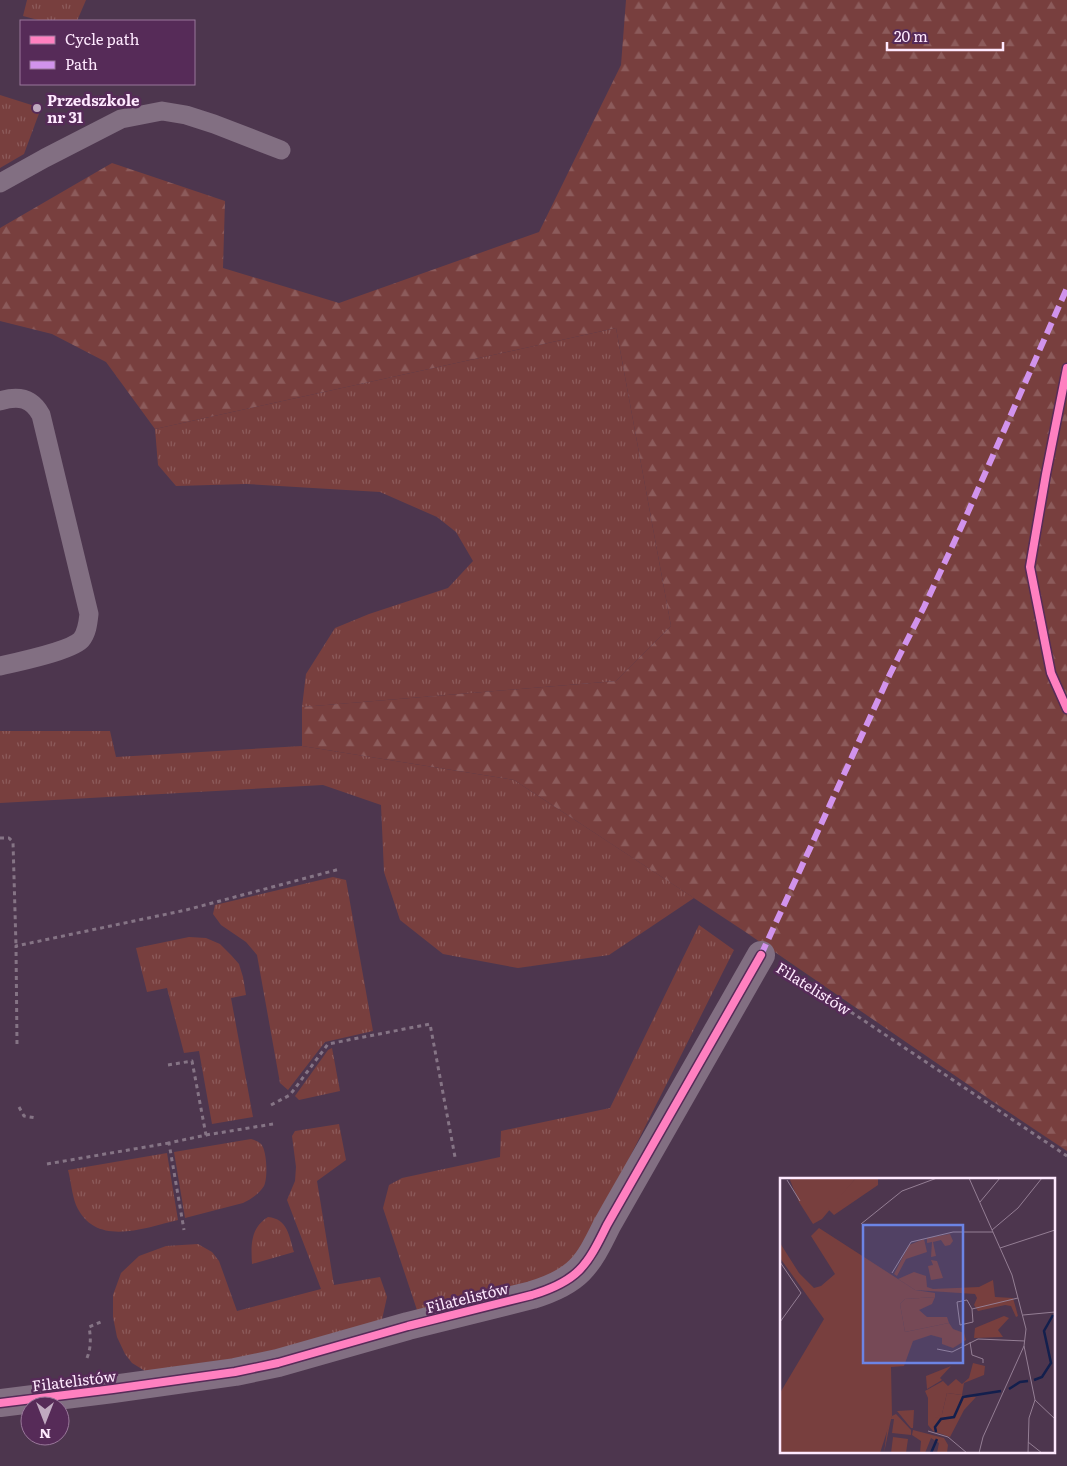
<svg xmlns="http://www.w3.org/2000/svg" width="1067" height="1466" viewBox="0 0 1067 1466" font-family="Literata,serif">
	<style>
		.grass { fill: url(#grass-tufts) }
		.forest { fill: url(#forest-firs) }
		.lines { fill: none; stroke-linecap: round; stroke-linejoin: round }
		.path { stroke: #857485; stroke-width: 3; stroke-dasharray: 4 4; stroke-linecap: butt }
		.service { stroke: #826f82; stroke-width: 19 }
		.minor { stroke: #826f82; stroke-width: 28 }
		.quiet { stroke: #d193ec; stroke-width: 6; stroke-dasharray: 12 6; stroke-linecap: butt }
		.cycleway-casing { stroke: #562b58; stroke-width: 11 }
		.cycleway { stroke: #ff80c0; stroke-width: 8 }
		.poi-dot { fill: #c0aac0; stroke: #562b58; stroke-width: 2 }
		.labels { text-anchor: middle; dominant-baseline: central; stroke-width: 5; stroke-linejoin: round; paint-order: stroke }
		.poi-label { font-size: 15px; font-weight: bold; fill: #fee9fe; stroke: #562b58; text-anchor: start }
		.street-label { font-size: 15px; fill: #fee9fe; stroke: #562b58 }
		.inset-river { fill: none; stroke: #131f4d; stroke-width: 2.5 }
		.inset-road { fill: none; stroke: #947e94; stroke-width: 1 }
		.view { fill: #6c84e5; fill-opacity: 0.15; stroke: #6c84e5; stroke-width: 2.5 }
		.inset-edge { fill: none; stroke: #fee9fe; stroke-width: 2.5 }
	</style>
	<defs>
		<pattern id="grass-tufts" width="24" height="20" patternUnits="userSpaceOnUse" patternTransform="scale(1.25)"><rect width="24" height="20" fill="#783f3e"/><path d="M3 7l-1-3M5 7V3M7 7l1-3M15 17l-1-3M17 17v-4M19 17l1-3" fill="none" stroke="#8c5b5b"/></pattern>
		<pattern id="forest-firs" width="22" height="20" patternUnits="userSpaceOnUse" patternTransform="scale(1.25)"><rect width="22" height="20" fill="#783f3e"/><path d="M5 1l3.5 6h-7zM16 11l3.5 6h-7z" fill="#8c5b5b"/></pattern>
	</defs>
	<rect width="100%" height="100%" fill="#4d364e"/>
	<g class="grass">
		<path d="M 27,0 L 86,0 L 77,21 L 42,21 L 23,16 Z"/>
		<path d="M 0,95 L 41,108 L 24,154 L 0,168 Z"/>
		<path d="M 616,328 L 671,626 L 616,681 L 302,707 L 306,674 L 335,628 L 369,614 L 448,588 L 473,561 L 456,532 L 437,517 L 380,492 L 246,484 L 176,486 L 158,465 L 155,429 Z"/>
		<path d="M 0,731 L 110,731 L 116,757 L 302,746 L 514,780 L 694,898 L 609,955 L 518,968 L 443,954 L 400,920 L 384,872 L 381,805 L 323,785 L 0,803 Z"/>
		<path d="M 333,877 L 346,880 L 373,1031 L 325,1042 L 288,1090 L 280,1083 L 257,955 L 246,942 L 221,925 L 213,914 L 215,905 Z"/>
		<path d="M 699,925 L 734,950 L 581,1254 L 551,1278 L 418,1313 L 383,1208 L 389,1185 L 402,1178 L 500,1157 L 501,1131 L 610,1108 Z"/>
		<path d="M 189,937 L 206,938 L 220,944 L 231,955 L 239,964 L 243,977 L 246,995 L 231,998 L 253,1117 L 212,1124 L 199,1051 L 184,1053 L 167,988 L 147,992 L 136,948 Z"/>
		<path d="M 332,1048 L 340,1091 L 299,1100 L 295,1096 L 328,1050 Z"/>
		<path d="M 339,1124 L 346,1160 L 317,1181 L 334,1285 L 380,1277 L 387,1297 L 381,1324 L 275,1353 L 145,1371 L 132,1363 L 125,1354 L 117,1337 L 113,1317 L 113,1295 L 121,1273 L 139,1256 L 166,1246 L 198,1244 L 212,1252 L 219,1261 L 237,1311 L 321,1289 L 287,1200 L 295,1181 L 296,1167 L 292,1136 L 295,1131 Z"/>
		<path d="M 251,1139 C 254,1140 258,1141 261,1144 C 267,1150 268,1178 264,1186 C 259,1194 251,1199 243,1203 L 185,1218 L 174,1152 Z"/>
		<path d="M 167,1153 L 178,1220 C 144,1228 95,1248 76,1205 C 72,1195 71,1181 68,1170 Z"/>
		<path d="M 268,1217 C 288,1219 289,1236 294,1252 L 252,1264 C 251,1246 250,1228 268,1217 Z"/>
	</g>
	<path class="forest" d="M 626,0 L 1067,0 L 1067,1151 L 992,1101 L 744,931 L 514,780 L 302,746 L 302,707 L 616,681 L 671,626 L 616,328 L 155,429 L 106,362 L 52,334 L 0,321 L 0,228 L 112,163 L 225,201 L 223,268 L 339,303 L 539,232 L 621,65 Z"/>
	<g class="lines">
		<g class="path">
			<path d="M 0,838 L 9,838 L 13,842 L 16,946"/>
			<path d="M 791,972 L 1067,1156"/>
			<path d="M 17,1044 L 16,946 L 186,910 L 340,869"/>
			<path d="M 168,1065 L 192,1061 L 206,1135 L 169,1143 L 184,1230"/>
			<path d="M 271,1105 L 290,1095 L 328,1044 L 430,1024 L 455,1157"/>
			<path d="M 19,1107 L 24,1116 L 36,1118"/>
			<path d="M 206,1135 L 273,1124"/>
			<path d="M 47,1164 L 169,1143"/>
			<path d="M 87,1358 C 91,1348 91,1338 89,1327 L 103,1321"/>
		</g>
		<g class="service">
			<path d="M 0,183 L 45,158 L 121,119 L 162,111 L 186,115 L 214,124 L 281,150"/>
			<path d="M 0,401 C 19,395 32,398 41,415 L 89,614 C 88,623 87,633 81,640 C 70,651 18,662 0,666"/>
		</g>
		<path class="minor" d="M 0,1403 L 113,1389 L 235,1372 L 278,1363 L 408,1326 L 532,1295 C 578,1281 587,1266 607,1225 L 761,955"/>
		<path class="quiet" d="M 761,955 L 890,674 L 924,607 L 964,521 L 1067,288"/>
		<defs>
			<g id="cycleway">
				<path d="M 1067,368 L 1046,474 L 1030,567 L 1051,673 L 1067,709"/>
				<path d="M 0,1403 L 113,1389 L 235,1372 L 278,1363 L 408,1326 L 532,1295 C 578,1281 587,1266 607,1225 L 761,955"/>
			</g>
		</defs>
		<use href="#cycleway" class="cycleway-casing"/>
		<use href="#cycleway" class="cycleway"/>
	</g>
	<circle class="poi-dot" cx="37" cy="108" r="5"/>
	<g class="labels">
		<g class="poi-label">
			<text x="47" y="99">Przedszkole<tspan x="47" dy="17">nr 31</tspan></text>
		</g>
		<g class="street-label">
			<text transform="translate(814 988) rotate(32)">Filatelistów</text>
			<text transform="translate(467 1297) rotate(-14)">Filatelistów</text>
			<text transform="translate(74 1380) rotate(-7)">Filatelistów</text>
		</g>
	</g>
	<g transform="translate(780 1178)">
		<rect width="275" height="275" fill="#4d364e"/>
		<path d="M 170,56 L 173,63 L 170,67 L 165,68 L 161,62 L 153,64 L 156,78 L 151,79 L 152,64 L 147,65 L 147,60 ZM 144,61 L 147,74 L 126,81 L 117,98 L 114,96 L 129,67 ZM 151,82 L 157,83 L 163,100 L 151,102 L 148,88 L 153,87 ZM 134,94 L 146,98 L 147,109 L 153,111 L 199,109 L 213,102 L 215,119 L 233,120 L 238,138 L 236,139 L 231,128 L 225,127 L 198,133 L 194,127 L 197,120 L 195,116 L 135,112 L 118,101 ZM 155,119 L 152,126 L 139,132 L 147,139 L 167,139 L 169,145 L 125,154 L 120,126 L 125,121 ZM 224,138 L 229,140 L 218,152 L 223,159 L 194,160 L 195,150 ZM 193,185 L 205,188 L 204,197 L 184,205 L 182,217 L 167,215 L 162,236 L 153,253 L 148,247 L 148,220 L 145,213 L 163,203 L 168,208 L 176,201 L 182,206 L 189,200 ZM 171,188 L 160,200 L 162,202 L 147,211 L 146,198 ZM 134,232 L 133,250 L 131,250 L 117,233 ZM 116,236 L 131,252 L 131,257 L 112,255 L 114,241 L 111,241 L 104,275 L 108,245 L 112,238 ZM 133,252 L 164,260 L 168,267 L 167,275 L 157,275 L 159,265 L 151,260 L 145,275 L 140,275 L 141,263 L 132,257 Z" fill="#783f3e"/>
		<path d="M 39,50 L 135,112 L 155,115 L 155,119 L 125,121 L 120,126 L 125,154 L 169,145 L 173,151 L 184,155 L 186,162 L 173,170 L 162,166 L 162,160 L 151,157 L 133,163 L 124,188 L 111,189 L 112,238 L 100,275 L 0,275 L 0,215 L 44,141 L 0,80 L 0,65 L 19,95 L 34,110 L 41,108 L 55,96 L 31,58 ZM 167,215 L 196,219 L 184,232 L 170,259 L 153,253 L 154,241 L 162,236 Z" fill="#783f3e"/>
		<path d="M 12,0 L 76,0 L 42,41 L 33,46 L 19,24 L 10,2 Z" fill="#783f3e"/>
		<path d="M 76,0 L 98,0 L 98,7 L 54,37 L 48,31 ZM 113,259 L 128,261 L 126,275 L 111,275 Z" fill="#783f3e"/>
		<path class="inset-river" d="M 254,202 L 262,199 L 271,185 L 264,153 L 273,137M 229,211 L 240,204 L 248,203M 156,254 L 155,249 L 161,241 L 174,239 L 183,219 L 221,213M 151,275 L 157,261"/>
		<path class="inset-road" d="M 189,0 L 232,97 L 246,151 L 244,168 L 203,259 L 199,275M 7,2 L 20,23M 200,24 L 220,0M 81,46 L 122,13 L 157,0M 212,52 L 238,30 L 262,0M 220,70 L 275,52M 0,84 L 21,115 L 0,144M 112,95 L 131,64 L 173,54 L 213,54M 192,131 L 193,144 L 180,147 L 177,124 L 187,122 L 192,131 L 238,120M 243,137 L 275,134M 190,164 L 192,177 L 203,181 L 203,185M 244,168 L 255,222 L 249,240 L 248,275M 157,171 L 172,174 L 198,161 L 245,163M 255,222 L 275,241M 148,253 L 168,259 L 187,275M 248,264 L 262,275"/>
		<path class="view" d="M 83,47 L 183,47 L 183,185 L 83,185 Z"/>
		<rect width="275" height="275" class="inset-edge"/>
	</g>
	<rect x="20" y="20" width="175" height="65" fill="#562b58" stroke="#99779a"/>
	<rect x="30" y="36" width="25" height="8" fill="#ff80c0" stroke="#99779a"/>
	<text x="65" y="45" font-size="15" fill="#fee9fe">Cycle path</text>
	<rect x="30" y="61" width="25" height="8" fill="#d193ec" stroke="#99779a"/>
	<text x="65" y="70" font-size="15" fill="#fee9fe">Path</text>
	<g transform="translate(45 1421) rotate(180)"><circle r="24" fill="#562b58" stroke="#99779a"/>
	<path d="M0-4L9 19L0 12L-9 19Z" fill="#c0aac0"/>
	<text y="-8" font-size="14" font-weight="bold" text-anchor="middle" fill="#fee9fe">N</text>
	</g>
	<path d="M887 42v8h116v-8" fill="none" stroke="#fee9fe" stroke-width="2.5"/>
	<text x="894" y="42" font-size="15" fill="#fee9fe" stroke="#562b58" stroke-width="4" paint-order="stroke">20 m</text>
</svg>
